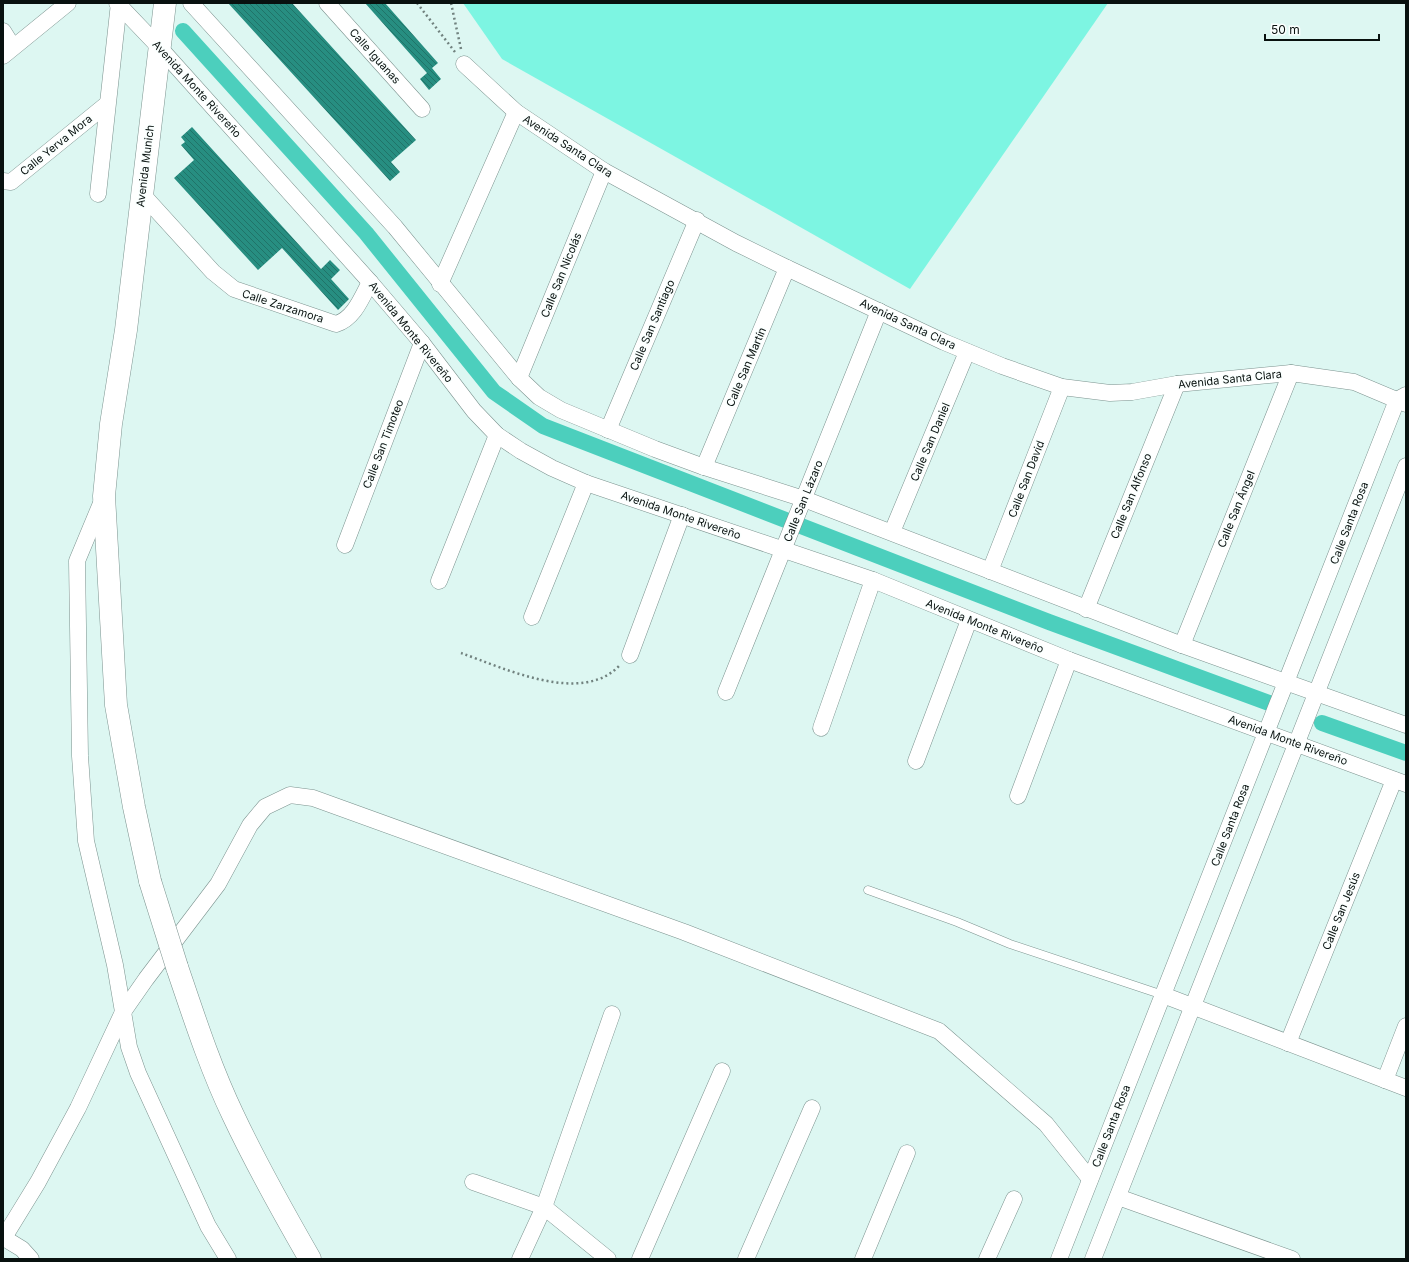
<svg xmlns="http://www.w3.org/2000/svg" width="1409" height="1262" viewBox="0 0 1409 1262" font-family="Inter,sans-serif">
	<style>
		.pitch { fill: #7df5e2 }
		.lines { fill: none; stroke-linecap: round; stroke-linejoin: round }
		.canal { stroke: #4ccfbd; stroke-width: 16 }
		.building { fill: url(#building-back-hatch) }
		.lane-casing { stroke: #7c938f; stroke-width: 9 }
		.street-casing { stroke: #7c938f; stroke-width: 17 }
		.secondary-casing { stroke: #7c938f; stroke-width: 23 }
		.path { stroke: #71827f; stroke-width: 2.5; stroke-dasharray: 2 3; stroke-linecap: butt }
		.lane { stroke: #fff; stroke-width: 8 }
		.street { stroke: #fff; stroke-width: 16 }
		.secondary { stroke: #fff; stroke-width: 22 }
		.secondary-bridge-casing { stroke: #7c938f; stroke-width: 23; stroke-linecap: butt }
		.secondary-bridge { stroke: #fff; stroke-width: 22 }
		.labels { text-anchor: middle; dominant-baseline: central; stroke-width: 3; stroke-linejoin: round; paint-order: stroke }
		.street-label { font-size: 11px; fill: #08110f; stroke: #fafffe }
	</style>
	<defs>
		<pattern id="building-back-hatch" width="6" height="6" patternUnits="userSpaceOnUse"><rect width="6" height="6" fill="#278e81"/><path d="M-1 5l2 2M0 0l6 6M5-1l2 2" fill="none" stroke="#207368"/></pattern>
	</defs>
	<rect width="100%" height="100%" fill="#ddf7f2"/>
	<path class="pitch" d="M 463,3 L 1108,3 L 910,289 L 502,59 Z"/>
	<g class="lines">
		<g class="canal">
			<path d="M 183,31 L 366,233 L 494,392 L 543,426 L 1049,622 L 1269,703"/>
			<path d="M 1322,723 L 1406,753"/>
		</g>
	</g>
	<g class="building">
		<path d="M 228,3 L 292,3 L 416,140 L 391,162 L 400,172 L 390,181 Z"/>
		<path d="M 365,3 L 385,3 L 438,63 L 432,68 L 441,79 L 429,90 L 420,79 L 427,73 Z"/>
		<path d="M 192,127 L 321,269 L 330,260 L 340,270 L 331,279 L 349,299 L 338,310 L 282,248 L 258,270 L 174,178 L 194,160 L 181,145 L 185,142 L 181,137 Z"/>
	</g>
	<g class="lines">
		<defs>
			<path id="lane" d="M 868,890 L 957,922 L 1010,944 L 1163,995"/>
			<g id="street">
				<path d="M 117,3 L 159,47 L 370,282 L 422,343 L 474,411 L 497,435 L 521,451 L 552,468 L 586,483 L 873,580 L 1069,660 L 1406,784"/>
				<path d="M 191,3 L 395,227 L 519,378 L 539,397 L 561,410 L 655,449 L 704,467 L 804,499 L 1182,645 L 1406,725"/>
				<path d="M 327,3 L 422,109"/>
				<path d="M 3,31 L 13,47"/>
				<path d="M 3,56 L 68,3"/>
				<path d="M 464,64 L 516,112 L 604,171 L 736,243 L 787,268 L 944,342 L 1002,366 L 1062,387 L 1110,393 L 1132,392 L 1177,384 L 1291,373 L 1354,382 L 1406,404"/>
				<path d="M 3,181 L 11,182 L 107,104"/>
				<path d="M 98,194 L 119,3"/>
				<path d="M 142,194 L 213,272 L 234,289 L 336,324 C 354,319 362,297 370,282"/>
				<path d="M 440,284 L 516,112"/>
				<path d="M 519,378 L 604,171"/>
				<path d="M 608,430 L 697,220"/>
				<path d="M 704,467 L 787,268"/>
				<path d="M 102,501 L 77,561 L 80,756 L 86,841 L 115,965 L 129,1047 L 138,1073 L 208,1226 L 228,1259"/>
				<path d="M 892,532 L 967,352"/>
				<path d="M 345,545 L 422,343"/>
				<path d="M 990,571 L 1062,387"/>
				<path d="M 439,581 L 497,435"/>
				<path d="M 1086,609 L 1177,384"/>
				<path d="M 532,617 L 586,483"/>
				<path d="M 1182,645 L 1291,373"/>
				<path d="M 630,655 L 682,515"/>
				<path d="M 726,692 L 879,311"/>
				<path d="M 821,728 L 873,580"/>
				<path d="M 916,761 L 969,620"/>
				<path d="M 1018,796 L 1069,660"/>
				<path d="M 1163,995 L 1406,1088"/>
				<path d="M 1288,1043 L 1394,780"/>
				<path d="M 1385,1080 L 1406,1026"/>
				<path d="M 473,1182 L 544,1207 L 608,1259"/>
				<path d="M 1118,1197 L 1292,1259"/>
				<path d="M 4,1238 L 22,1249 L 31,1259"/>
				<path d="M 3,1239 L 38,1182 L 78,1108 L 123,1012 L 146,979 L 218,884 L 250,825 L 265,807 L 290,795 L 313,798 L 684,932 L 939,1031 L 1046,1124 L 1090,1179"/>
				<path d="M 520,1259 L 544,1207 L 612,1014"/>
				<path d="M 640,1259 L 722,1071"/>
				<path d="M 746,1259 L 812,1108"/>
				<path d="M 863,1259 L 907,1153"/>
				<path d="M 987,1259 L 1014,1199"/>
				<path d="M 1059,1259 L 1397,400 L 1406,395"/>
				<path d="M 1093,1259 L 1406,466"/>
			</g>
			<g id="secondary">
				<path d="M 150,881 L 134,807 L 116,705 L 104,496 L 111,424 L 126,330 L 165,3"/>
				<path d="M 177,967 C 194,1017 210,1067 233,1115 C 256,1164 283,1212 310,1259"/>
			</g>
		</defs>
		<use href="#lane" class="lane-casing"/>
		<use href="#street" class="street-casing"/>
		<use href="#secondary" class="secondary-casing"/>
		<g class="path">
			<path d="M 417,3 L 455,52"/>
			<path d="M 451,3 L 461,49"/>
			<path d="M 461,653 C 504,668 582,706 620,665"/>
		</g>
		<use href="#lane" class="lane"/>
		<use href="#street" class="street"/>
		<use href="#secondary" class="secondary"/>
		<defs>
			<path id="secondary-bridge" d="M 150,881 L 177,967"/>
		</defs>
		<use href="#secondary-bridge" class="secondary-bridge-casing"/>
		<use href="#secondary-bridge" class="secondary-bridge"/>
	</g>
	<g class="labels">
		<g class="street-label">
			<text transform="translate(375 56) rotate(48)">Calle Iguanas</text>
			<text transform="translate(197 89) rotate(48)">Avenida Monte Rivereño</text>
			<text transform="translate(56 145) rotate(-39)">Calle Yerva Mora</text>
			<text transform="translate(568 146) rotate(33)">Avenida Santa Clara</text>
			<text transform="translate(145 166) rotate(-83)">Avenida Munich</text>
			<text transform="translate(561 275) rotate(-68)">Calle San Nicolás</text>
			<text transform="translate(283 306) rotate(18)">Calle Zarzamora</text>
			<text transform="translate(908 324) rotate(25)">Avenida Santa Clara</text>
			<text transform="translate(652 325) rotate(-67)">Calle San Santiago</text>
			<text transform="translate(411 332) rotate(51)">Avenida Monte Rivereño</text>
			<text transform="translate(746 367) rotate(-67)">Calle San Martín</text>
			<text transform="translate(1230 379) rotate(-6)">Avenida Santa Clara</text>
			<text transform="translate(930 442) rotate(-67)">Calle San Daniel</text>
			<text transform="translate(383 444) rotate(-69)">Calle San Timoteo</text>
			<text transform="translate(1026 479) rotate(-69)">Calle San David</text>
			<text transform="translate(1131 496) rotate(-68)">Calle San Alfonso</text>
			<text transform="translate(803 501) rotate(-68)">Calle San Lázaro</text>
			<text transform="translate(1236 509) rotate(-68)">Calle San Ángel</text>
			<text transform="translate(681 515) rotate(19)">Avenida Monte Rivereño</text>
			<text transform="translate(1349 523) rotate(-69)">Calle Santa Rosa</text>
			<text transform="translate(985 626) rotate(22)">Avenida Monte Rivereño</text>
			<text transform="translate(1288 740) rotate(20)">Avenida Monte Rivereño</text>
			<text transform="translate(1230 825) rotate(-69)">Calle Santa Rosa</text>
			<text transform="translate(1341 911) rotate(-68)">Calle San Jesús</text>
			<text transform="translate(1111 1126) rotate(-69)">Calle Santa Rosa</text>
		</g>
	</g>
	<rect width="1409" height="1262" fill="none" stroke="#08110f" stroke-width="8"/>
	<path d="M1265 34v6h114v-6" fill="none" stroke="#08110f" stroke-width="2"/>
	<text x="1271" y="34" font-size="12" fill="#08110f" stroke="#fafffe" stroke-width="3" paint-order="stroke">50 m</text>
</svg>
